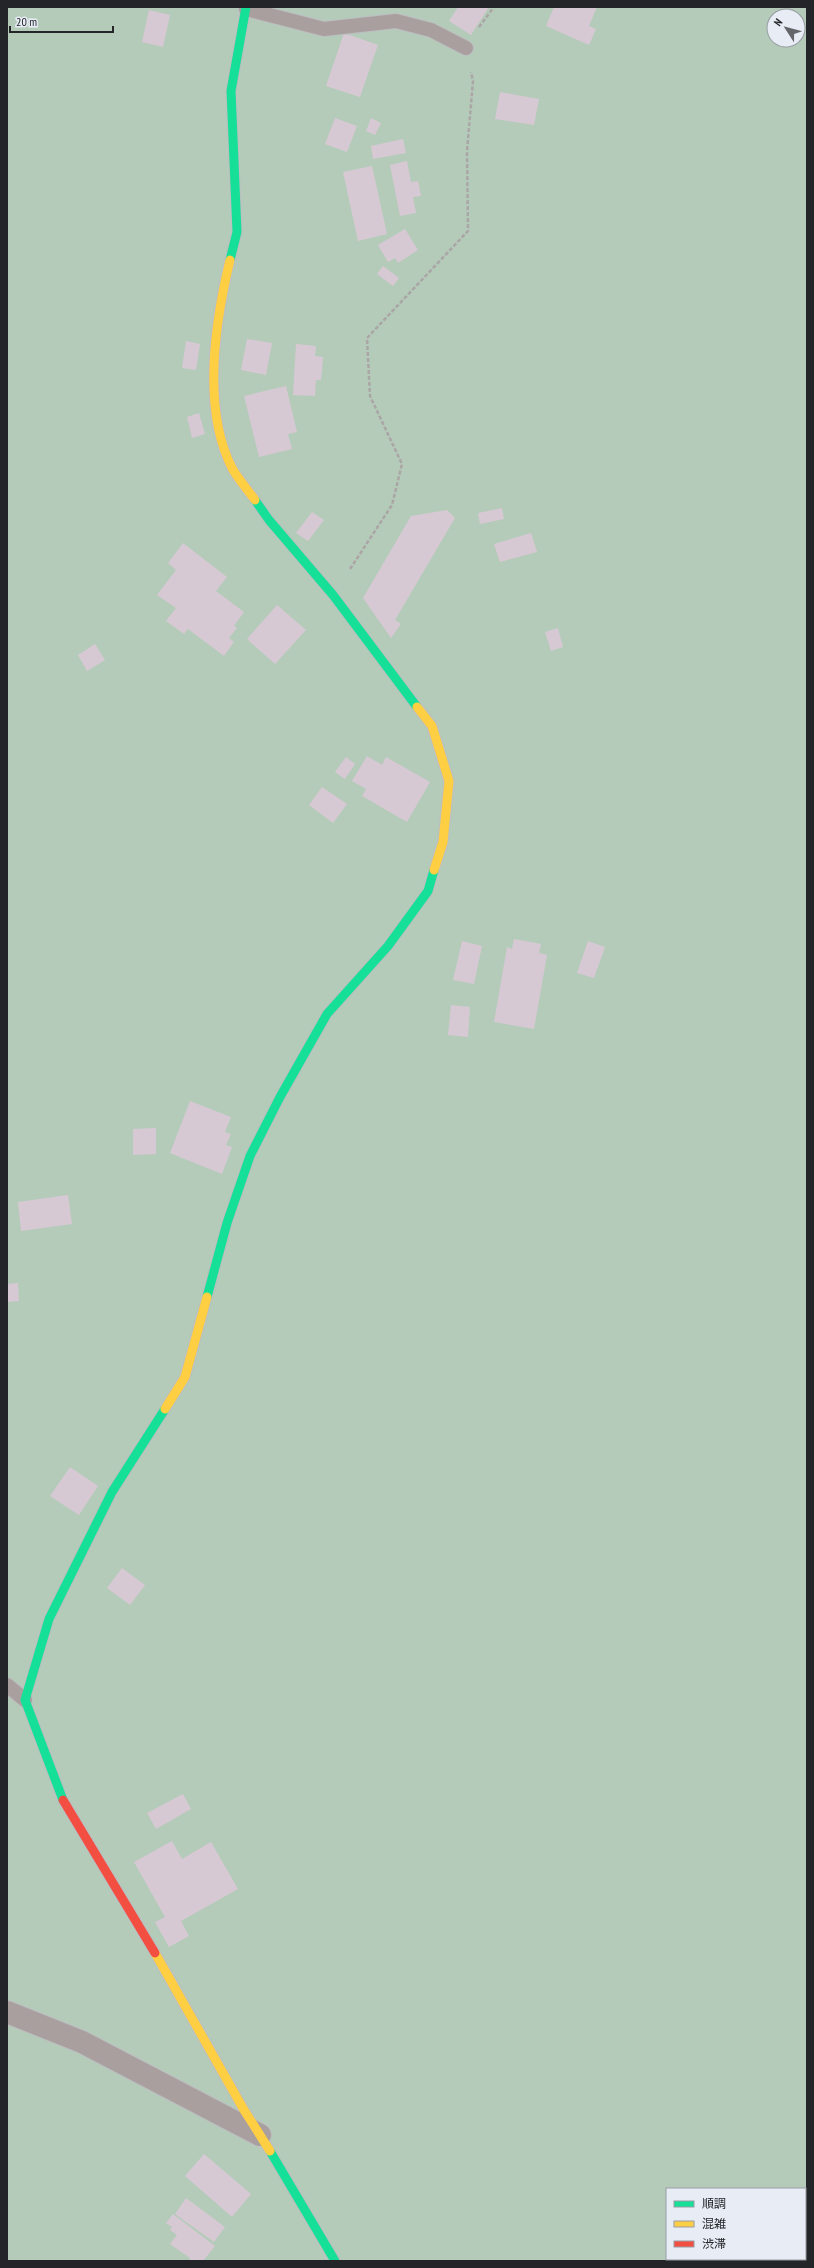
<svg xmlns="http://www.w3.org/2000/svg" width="814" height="2268" viewBox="0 0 814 2268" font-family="'PT Sans Narrow','Noto Sans JP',sans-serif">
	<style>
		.green { fill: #b4cbb9; fill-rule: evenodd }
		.building { fill: #d7c9d4 }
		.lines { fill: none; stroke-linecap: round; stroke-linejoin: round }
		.lane-casing { stroke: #bdbec1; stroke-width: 16 }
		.street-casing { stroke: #bdbec1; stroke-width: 24 }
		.fast-casing { stroke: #bdbec1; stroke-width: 11 }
		.slow-casing { stroke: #bdbec1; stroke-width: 11 }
		.jam-casing { stroke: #bdbec1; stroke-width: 11 }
		.path { stroke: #aba6a6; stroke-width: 2.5; stroke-dasharray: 4 2; stroke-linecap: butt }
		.lane { stroke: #a89f9e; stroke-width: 14 }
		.street { stroke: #a89f9e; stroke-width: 22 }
		.fast { stroke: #16e098; stroke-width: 9 }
		.slow { stroke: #ffcf43; stroke-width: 9 }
		.jam { stroke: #f24e42; stroke-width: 9 }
	</style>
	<rect width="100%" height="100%" fill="#dee0e4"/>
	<path class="green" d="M 7,7 L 807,7 L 807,2261 L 7,2261 ZM 774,16 L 798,16 L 798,40 L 774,40 ZM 667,2189 L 805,2189 L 805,2259 L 667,2259 Z"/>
	<g class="building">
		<path d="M 458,7 L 489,7 L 471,35 L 449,21 Z"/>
		<path d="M 554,7 L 597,7 L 589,26 L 596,29 L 589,45 L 546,26 Z"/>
		<path d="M 149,10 L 170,15 L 163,47 L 142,42 Z"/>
		<path d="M 344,33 L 378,45 L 360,97 L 326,86 Z"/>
		<path d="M 500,92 L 539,99 L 534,125 L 495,119 Z"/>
		<path d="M 335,118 L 357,126 L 347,152 L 325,144 Z"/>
		<path d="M 371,118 L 381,123 L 375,135 L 366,131 Z"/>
		<path d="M 403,139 L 406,153 L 373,159 L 371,146 Z"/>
		<path d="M 407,161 L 411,182 L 418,181 L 421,196 L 413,197 L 416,213 L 400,216 L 390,165 Z"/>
		<path d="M 372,166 L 387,234 L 358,241 L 343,172 Z"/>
		<path d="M 405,229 L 418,250 L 398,263 L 395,258 L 388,262 L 378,245 Z"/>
		<path d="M 383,266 L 399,278 L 393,286 L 377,274 Z"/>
		<path d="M 247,339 L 272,343 L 266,375 L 241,370 Z"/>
		<path d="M 186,341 L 200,344 L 196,370 L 182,368 Z"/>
		<path d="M 296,344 L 316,346 L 315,356 L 323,357 L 321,380 L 316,380 L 315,396 L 293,395 Z"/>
		<path d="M 286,386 L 297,432 L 288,434 L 292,449 L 259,457 L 244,396 Z"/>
		<path d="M 199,413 L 205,434 L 192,438 L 187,417 Z"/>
		<path d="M 502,508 L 504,519 L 480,524 L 478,513 Z"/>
		<path d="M 447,510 L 455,518 L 395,620 L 401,624 L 391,638 L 363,598 L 411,516 Z"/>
		<path d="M 312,512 L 324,520 L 308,541 L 296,533 Z"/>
		<path d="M 531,533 L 537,552 L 500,562 L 494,544 Z"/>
		<path d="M 183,543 L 227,577 L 216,591 L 244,612 L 234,626 L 237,628 L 229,638 L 234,642 L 224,656 L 188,629 L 184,634 L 166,621 L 176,608 L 157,595 L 176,570 L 168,563 Z"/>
		<path d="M 277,605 L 306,630 L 275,664 L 247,639 Z"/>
		<path d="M 558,628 L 563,647 L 551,651 L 545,632 Z"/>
		<path d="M 95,644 L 105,660 L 87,671 L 78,655 Z"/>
		<path d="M 367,756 L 382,765 L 386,757 L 430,782 L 407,822 L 362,796 L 366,789 L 352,781 Z"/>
		<path d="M 346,757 L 355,764 L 345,779 L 335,772 Z"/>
		<path d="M 322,787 L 347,804 L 333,823 L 309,805 Z"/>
		<path d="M 514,939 L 541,944 L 539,953 L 547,955 L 534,1029 L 494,1022 L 507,947 L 512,949 Z"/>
		<path d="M 462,941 L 482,946 L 474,984 L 453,980 Z"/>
		<path d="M 588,941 L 605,947 L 594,978 L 577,973 Z"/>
		<path d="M 451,1005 L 470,1007 L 468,1037 L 448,1035 Z"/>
		<path d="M 190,1101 L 231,1117 L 225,1132 L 231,1134 L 226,1145 L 232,1147 L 222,1174 L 170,1153 Z"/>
		<path d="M 156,1128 L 156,1154 L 133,1155 L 133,1129 Z"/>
		<path d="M 68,1195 L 72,1224 L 21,1231 L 18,1202 Z"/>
		<path d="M 18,1283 L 19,1301 L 7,1302 L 7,1284 Z"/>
		<path d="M 70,1467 L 98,1486 L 79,1515 L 50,1496 Z"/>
		<path d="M 122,1568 L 145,1585 L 130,1605 L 107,1588 Z"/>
		<path d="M 183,1794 L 191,1809 L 156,1829 L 147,1813 Z"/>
		<path d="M 172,1841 L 182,1859 L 211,1842 L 238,1889 L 181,1921 L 189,1936 L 169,1947 L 155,1922 L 165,1917 L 134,1862 Z"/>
		<path d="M 204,2154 L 251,2194 L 232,2217 L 185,2176 Z"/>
		<path d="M 186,2198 L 225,2227 L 214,2242 L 175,2214 Z"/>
		<path d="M 173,2214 L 215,2246 L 203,2261 L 189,2261 L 190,2258 L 170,2244 L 177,2235 L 170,2230 L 172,2227 L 166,2223 Z"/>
	</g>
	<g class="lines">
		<defs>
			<g id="lane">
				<path d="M 246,9 L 324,29 L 396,21 L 431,30 L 466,48"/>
				<path d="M 7,1685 L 25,1700"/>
			</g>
			<path id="street" d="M 7,2012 L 82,2042 L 260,2135"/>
			<g id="fast">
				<path d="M 230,260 L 237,232 L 231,91 L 246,7"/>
				<path d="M 255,500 L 269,520 L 333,595 L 417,707"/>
				<path d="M 207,1297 L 227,1223 L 250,1156 L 280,1097 L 327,1014 L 388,946 L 428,891 L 434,870"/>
				<path d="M 63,1800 L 25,1700 L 49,1619 L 112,1492 L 165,1409"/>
				<path d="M 270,2151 L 335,2261"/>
			</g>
			<g id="slow">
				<path d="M 230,260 C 215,322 202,409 232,468 C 238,479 248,490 255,500"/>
				<path d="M 417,707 L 432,726 L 449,781 L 443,842 L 434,870"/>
				<path d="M 165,1409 L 185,1377 L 207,1297"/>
				<path d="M 155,1953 L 244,2110 L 270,2151"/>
			</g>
			<path id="jam" d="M 63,1800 L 155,1953"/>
		</defs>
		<use href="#lane" class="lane-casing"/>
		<use href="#street" class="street-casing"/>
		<use href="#fast" class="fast-casing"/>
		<use href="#slow" class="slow-casing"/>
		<use href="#jam" class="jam-casing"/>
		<g class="path">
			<path d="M 479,27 L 494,7"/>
			<path d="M 350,569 L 392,505 L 402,464 L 370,396 L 367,338 L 468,231 L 467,151 L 473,81 L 471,72"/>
		</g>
		<use href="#lane" class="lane"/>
		<use href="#street" class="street"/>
		<use href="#fast" class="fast"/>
		<use href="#slow" class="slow"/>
		<use href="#jam" class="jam"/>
	</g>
	<rect width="814" height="2268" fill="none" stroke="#232528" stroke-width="16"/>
	<rect x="666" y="2188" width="140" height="72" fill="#e7ecf5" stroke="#999ca3"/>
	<rect x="674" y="2201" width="20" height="6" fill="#16e098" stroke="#999ca3"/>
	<text x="702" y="2208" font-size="12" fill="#232528">順調</text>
	<rect x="674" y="2221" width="20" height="6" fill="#ffcf43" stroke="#999ca3"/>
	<text x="702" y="2228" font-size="12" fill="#232528">混雑</text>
	<rect x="674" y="2241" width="20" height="6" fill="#f24e42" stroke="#999ca3"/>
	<text x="702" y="2248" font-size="12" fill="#232528">渋滞</text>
	<g transform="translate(786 28) rotate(306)"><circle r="19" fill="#e7ecf5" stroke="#999ca3"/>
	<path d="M0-3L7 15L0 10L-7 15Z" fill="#64666a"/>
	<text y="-6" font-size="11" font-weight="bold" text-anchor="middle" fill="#232528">N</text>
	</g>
	<path d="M10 26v6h103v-6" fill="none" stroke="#232528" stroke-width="2"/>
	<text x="16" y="26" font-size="12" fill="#232528" stroke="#e7ecf5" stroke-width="3" paint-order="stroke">20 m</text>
</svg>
